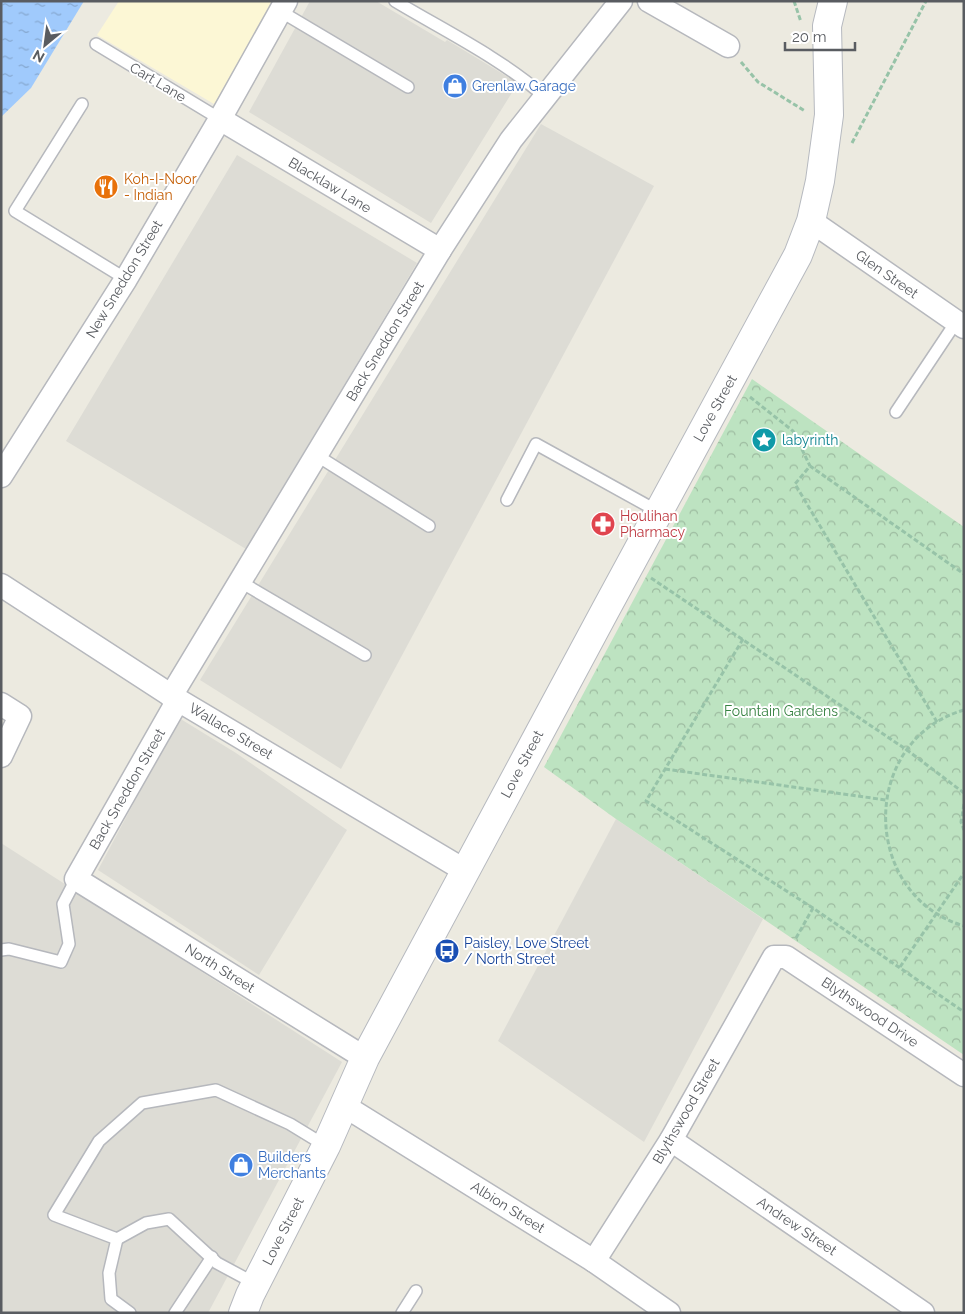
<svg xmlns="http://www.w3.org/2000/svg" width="965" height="1314" viewBox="0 0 965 1314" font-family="Raleway,sans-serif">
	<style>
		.commercial { fill: #fcf7d5 }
		.industrial { fill: #dddcd5 }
		.park { fill: url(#park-crowns) }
		.water { fill: url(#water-ripples) }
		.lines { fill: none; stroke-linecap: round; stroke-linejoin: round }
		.lane-casing { stroke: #b6b8bd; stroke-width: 14 }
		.street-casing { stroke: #b6b8bd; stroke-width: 25 }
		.secondary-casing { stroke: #b6b9bf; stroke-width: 30 }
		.path { stroke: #97c3a8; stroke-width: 3; stroke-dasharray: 5 2.5; stroke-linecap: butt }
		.lane { stroke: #fff; stroke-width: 11 }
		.street { stroke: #fff; stroke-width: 22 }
		.secondary { stroke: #fff; stroke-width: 28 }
		.labels { text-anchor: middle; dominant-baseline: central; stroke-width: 4; stroke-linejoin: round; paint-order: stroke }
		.street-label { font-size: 14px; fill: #595c61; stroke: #fff }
		.shop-label { font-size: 14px; fill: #366cbe; stroke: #fff; text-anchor: start }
		.food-label { font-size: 14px; fill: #c56008; stroke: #fff; text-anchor: start }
		.culture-label { font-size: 14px; fill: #0d838f; stroke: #fff; text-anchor: start }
		.health-label { font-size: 14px; fill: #be3a42; stroke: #fff; text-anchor: start }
		.park-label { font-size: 14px; fill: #378242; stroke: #fff }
		.transit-label { font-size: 14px; fill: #164399; stroke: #fff; text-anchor: start }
	</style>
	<defs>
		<pattern id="park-crowns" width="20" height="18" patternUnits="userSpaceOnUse" patternTransform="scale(1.25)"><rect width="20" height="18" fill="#bde3c1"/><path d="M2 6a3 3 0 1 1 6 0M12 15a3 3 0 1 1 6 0" fill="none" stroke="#9dbba0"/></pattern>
		<pattern id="water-ripples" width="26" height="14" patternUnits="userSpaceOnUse" patternTransform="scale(1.25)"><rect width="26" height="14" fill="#a0cafc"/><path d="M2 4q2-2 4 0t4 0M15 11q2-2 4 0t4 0" fill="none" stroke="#85a7cf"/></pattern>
	</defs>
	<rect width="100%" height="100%" fill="#eceae0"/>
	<path class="commercial" d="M 119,1 L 274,1 L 214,104 L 97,35 Z"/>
	<g class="industrial">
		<path d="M 310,1 L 376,1 L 445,42 L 447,40 L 518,83 L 431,223 L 249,112 Z"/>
		<path d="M 541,124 L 654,186 L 341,769 L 200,680 Z"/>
		<path d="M 237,155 L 417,263 L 246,549 L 66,441 Z"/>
		<path d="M 179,718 L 236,753 L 347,830 L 259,975 L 98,870 Z"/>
		<path d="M 616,819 L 763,919 L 644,1142 L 498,1041 Z"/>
		<path d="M 1,843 L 342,1062 L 208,1313 L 1,1313 Z"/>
	</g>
	<path class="park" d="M 752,379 L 964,527 L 964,1055 L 616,819 L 544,767 Z"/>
	<path class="water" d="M 2,1 L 84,1 L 31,88 L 1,117 Z"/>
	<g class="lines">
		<defs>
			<g id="lane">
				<path d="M 395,1 C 445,31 499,57 544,96"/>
				<path d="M 280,11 L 408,87"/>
				<path d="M 96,44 L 220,119"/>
				<path d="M 82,104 L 15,211 L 126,279"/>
				<path d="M 896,412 L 956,322"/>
				<path d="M 316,455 L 429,526"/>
				<path d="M 507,500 L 536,444 L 659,512"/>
				<path d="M 239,581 L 365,655"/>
				<path d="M 1,950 L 9,949 L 61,962 L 69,944 L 63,904 L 76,879"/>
				<path d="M 117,1239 L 109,1273 L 111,1299 L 130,1313"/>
				<path d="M 256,1284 L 217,1263 L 169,1219 L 146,1223 L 117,1239 L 54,1215 L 99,1141 L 142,1103 L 216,1090 L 290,1124 L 326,1146"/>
				<path d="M 175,1313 L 212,1257"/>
				<path d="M 402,1313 L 416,1291"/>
			</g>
			<g id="street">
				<path d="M 649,1 L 728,46"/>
				<path d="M 220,119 L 440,250"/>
				<path d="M 811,221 L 964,327"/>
				<path d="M 1,476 L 126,279 L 220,119 L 286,1"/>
				<path d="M 1,585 L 178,700 L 464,870"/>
				<path d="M 171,696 L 440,250 L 511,140 L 621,1"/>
				<path d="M 178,700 L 76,879 L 365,1058"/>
				<path d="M 1,704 L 20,716 L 1,756"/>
				<path d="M 343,1105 L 594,1261 L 669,1313"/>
				<path d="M 671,1140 L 923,1313"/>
				<path d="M 594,1261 L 671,1140 L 774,957 L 786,957 L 964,1075"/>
			</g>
			<path id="secondary" d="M 243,1313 L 250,1295 L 326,1146 L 365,1058 L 606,609 L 798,255 L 811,221 L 820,181 L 829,115 L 827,26 L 833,1"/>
		</defs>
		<use href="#lane" class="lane-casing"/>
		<use href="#street" class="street-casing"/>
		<use href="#secondary" class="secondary-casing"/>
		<g class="path">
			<path d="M 794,1 L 801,22"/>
			<path d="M 741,62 L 758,82 L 805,111"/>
			<path d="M 852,143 L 926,1"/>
			<path d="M 750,397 L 793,431 L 810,466"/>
			<path d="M 651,578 L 907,750 L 964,793"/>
			<path d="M 743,639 L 646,801 L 813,908 L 964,1012"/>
			<path d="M 964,710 C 859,740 860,895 964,926"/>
			<path d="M 937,722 L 795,484 L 810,466 L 964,574"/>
			<path d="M 665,769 L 886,800"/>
			<path d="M 964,804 L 961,822 L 964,830"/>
			<path d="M 796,938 L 813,908"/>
			<path d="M 900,967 L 964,873"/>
		</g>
		<use href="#lane" class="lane"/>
		<use href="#street" class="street"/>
		<use href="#secondary" class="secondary"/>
	</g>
	<defs>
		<symbol id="shop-disc" viewBox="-11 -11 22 22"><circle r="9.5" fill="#3f7fe0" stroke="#fff"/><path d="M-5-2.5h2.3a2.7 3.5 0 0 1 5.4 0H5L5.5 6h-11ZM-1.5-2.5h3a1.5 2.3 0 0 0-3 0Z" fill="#fff"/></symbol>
		<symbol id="restaurant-disc" viewBox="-11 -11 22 22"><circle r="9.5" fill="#e8710a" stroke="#fff"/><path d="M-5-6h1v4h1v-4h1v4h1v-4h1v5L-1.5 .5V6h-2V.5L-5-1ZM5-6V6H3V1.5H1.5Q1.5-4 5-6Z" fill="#fff"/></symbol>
		<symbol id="sight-disc" viewBox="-11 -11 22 22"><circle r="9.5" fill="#0f9aa8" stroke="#fff"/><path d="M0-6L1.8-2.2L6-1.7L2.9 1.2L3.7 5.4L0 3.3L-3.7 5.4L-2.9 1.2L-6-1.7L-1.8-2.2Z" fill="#fff"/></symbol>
		<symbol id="pharmacy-disc" viewBox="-11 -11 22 22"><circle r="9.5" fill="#e0444e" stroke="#fff"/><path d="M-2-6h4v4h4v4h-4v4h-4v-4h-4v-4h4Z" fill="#fff"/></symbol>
		<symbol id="bus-disc" viewBox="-11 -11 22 22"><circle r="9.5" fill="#1a4fb4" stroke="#fff"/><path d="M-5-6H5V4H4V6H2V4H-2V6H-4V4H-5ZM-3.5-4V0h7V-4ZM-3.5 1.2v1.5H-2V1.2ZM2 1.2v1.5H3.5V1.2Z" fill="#fff"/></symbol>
	</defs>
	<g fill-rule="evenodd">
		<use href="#shop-disc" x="441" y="72" width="28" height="28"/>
		<use href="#restaurant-disc" x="92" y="173" width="28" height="28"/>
		<use href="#sight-disc" x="750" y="426" width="28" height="28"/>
		<use href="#pharmacy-disc" x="589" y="510" width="28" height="28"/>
		<use href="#bus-disc" x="433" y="937" width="28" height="28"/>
		<use href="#shop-disc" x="227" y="1151" width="28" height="28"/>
	</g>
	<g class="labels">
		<g class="street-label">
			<text transform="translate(158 82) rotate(31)">Cart Lane</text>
			<text transform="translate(330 185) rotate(31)">Blacklaw Lane</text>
			<text transform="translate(887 274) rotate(35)">Glen Street</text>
			<text transform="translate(124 279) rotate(-59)">New Sneddon Street</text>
			<text transform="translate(385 341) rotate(-59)">Back Sneddon Street</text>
			<text transform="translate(715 408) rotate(-61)">Love Street</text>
			<text transform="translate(231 731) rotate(31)">Wallace Street</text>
			<text transform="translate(522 764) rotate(-62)">Love Street</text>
			<text transform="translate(127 789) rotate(-60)">Back Sneddon Street</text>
			<text transform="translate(220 968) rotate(32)">North Street</text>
			<text transform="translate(870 1012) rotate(34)">Blythswood Drive</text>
			<text transform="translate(686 1111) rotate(-60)">Blythswood Street</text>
			<text transform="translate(508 1207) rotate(32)">Albion Street</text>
			<text transform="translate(797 1226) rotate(34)">Andrew Street</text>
			<text transform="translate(283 1231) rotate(-63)">Love Street</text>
		</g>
		<g class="shop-label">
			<text x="472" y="86">Grenlaw Garage</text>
			<text x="258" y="1157">Builders<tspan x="258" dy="16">Merchants</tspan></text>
		</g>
		<g class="food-label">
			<text x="124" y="179">Koh-I-Noor<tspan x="124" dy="16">- Indian</tspan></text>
		</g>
		<g class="culture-label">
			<text x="782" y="440">labyrinth</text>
		</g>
		<g class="health-label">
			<text x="620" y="516">Houlihan<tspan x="620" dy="16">Pharmacy</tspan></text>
		</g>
		<g class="park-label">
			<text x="781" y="711">Fountain Gardens</text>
		</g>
		<g class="transit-label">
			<text x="464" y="943">Paisley, Love Street<tspan x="464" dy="16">/ North Street</tspan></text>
		</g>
	</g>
	<rect width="965" height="1314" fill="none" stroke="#595c61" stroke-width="5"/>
	<g transform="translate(45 45) rotate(209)" stroke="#ffffff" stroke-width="4" paint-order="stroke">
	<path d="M0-4L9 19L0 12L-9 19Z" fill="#595c61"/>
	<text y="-8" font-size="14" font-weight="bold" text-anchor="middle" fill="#595c61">N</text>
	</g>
	<path d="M785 42v8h70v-8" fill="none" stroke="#595c61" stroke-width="2.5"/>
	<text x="792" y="42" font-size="15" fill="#595c61" stroke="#ffffff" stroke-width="4" paint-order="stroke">20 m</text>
</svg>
